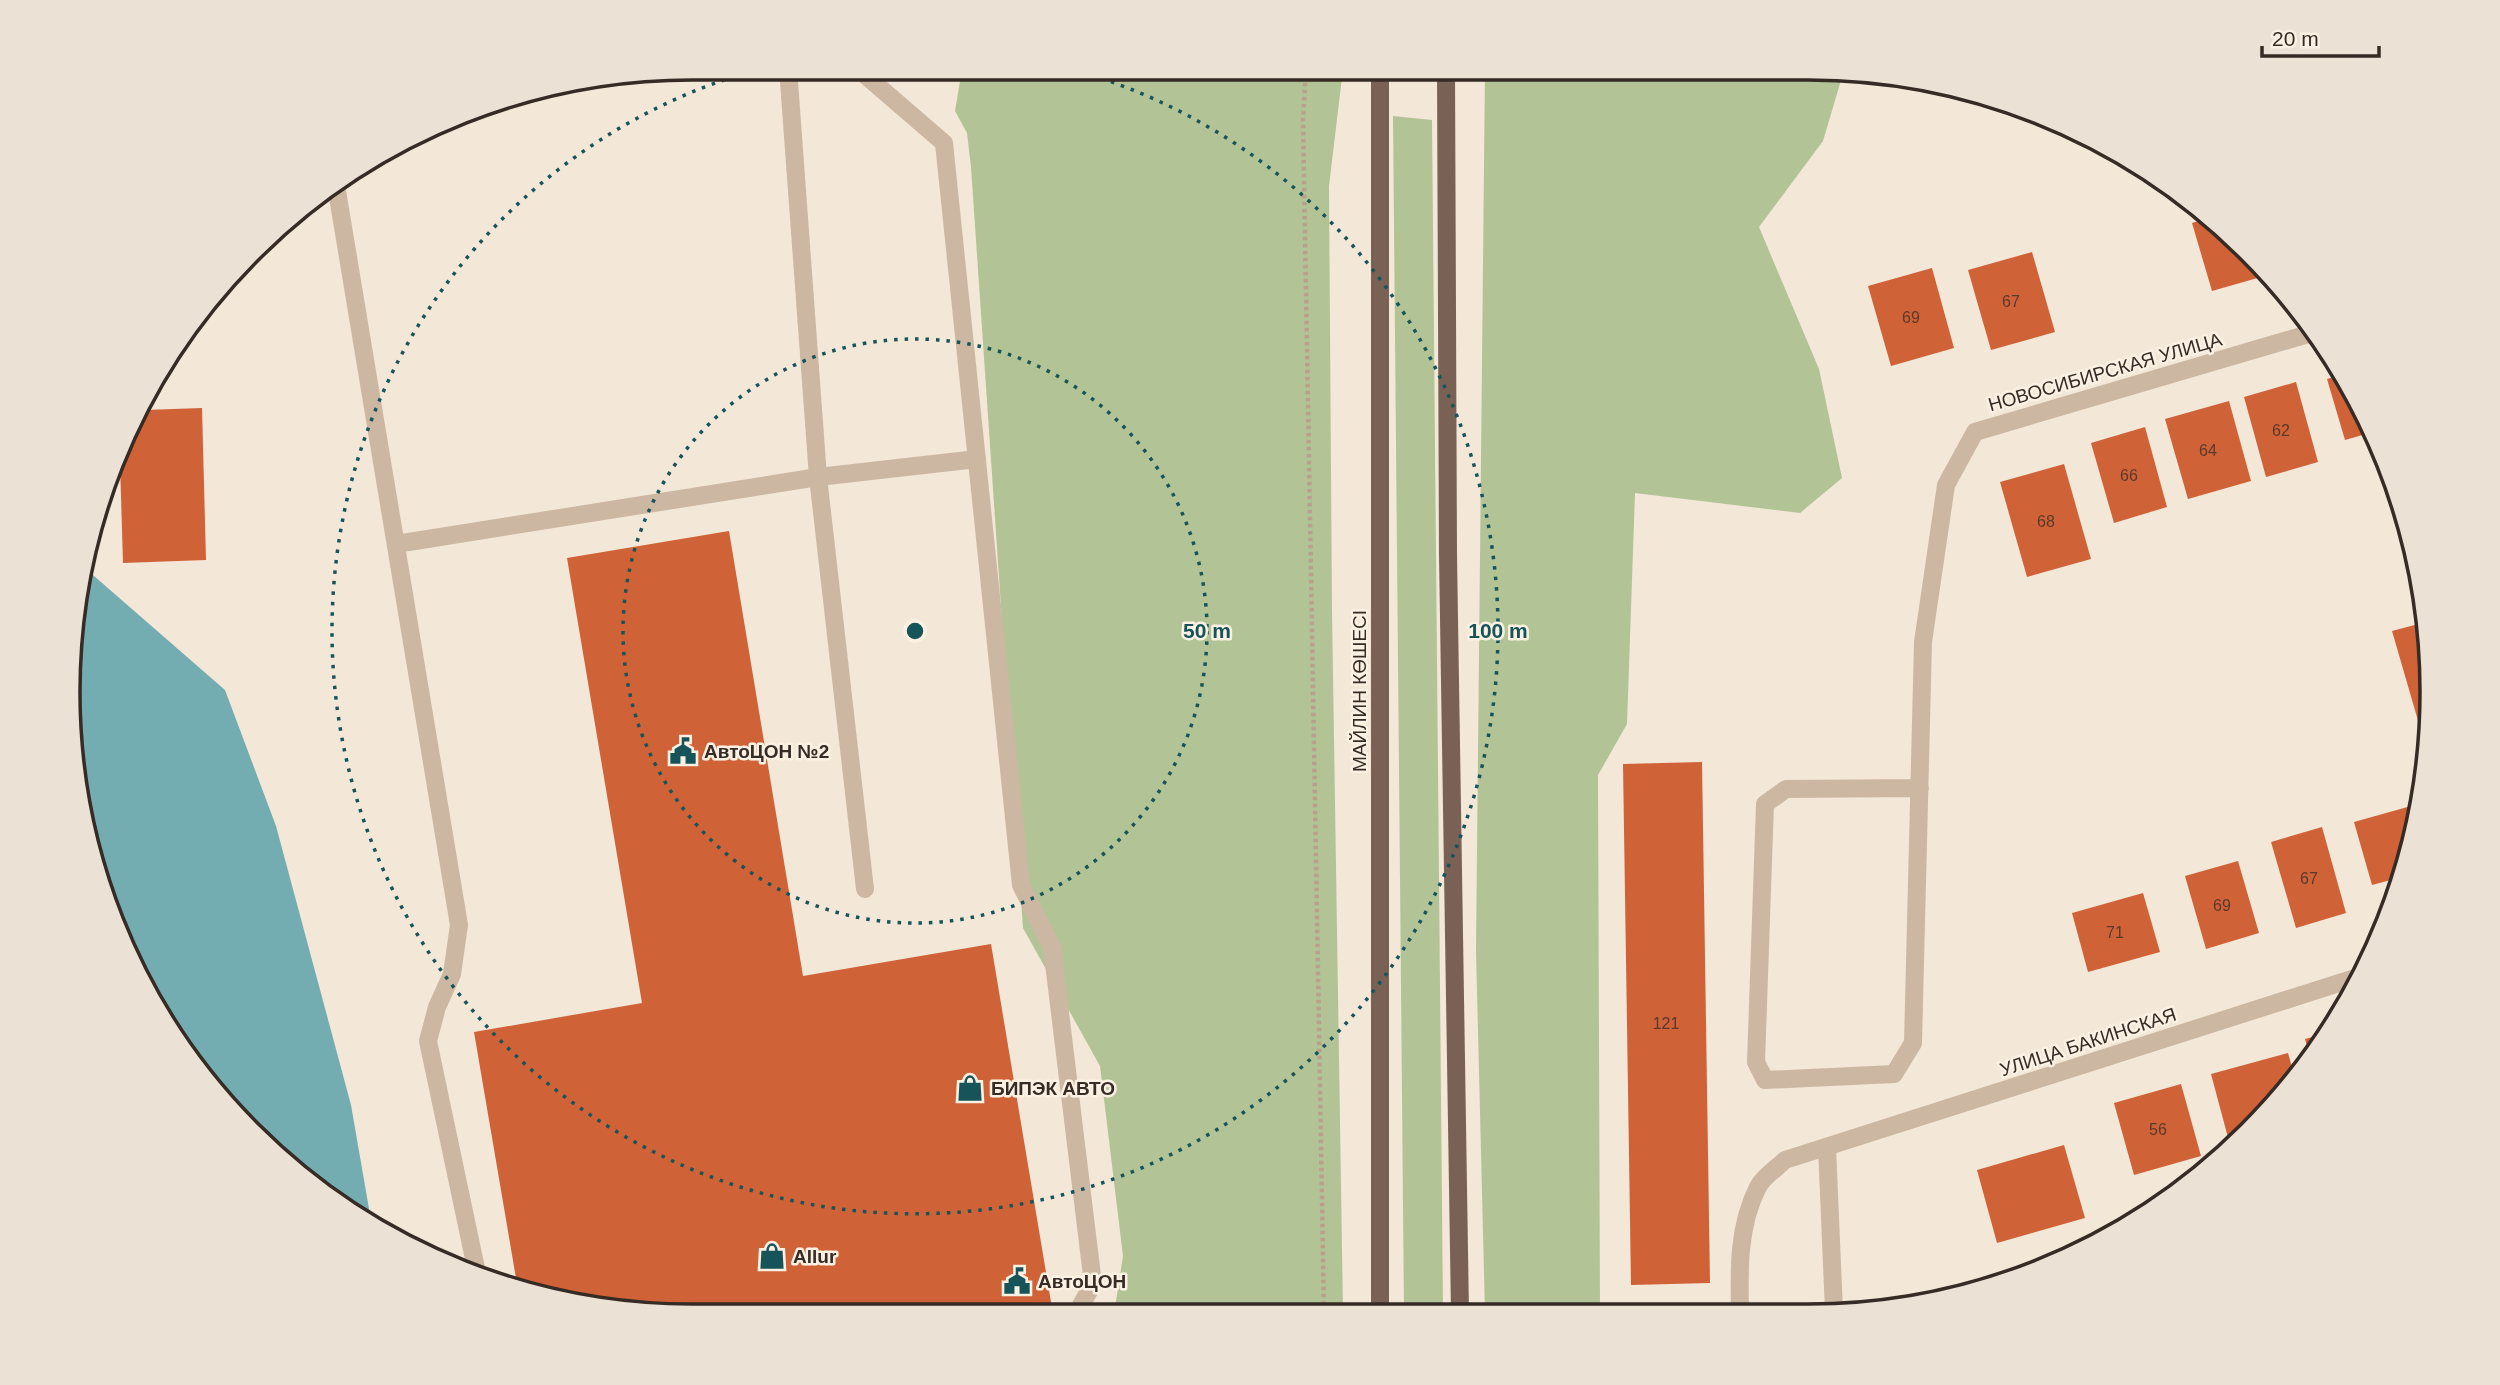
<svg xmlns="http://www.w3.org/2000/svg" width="2500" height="1385" viewBox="0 0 2500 1385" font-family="Helvetica,sans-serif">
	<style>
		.green { fill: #b2c396 }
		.water { fill: #73adb2 }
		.building { fill: #d06237 }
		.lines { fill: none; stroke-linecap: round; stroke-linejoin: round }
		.path { stroke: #b8a08c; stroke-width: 4.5; stroke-dasharray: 3.5 3.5; stroke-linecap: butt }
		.minor { stroke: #ccb7a2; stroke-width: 18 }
		.major { stroke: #796255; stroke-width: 18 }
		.ring { fill: none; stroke: #17545a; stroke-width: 3.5; stroke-dasharray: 3.5 7 }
		.labels { text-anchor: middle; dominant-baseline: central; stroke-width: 5; stroke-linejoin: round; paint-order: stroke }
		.number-label { font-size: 16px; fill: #5c392a }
		.street-label { font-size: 19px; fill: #362b25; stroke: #fbf1e3 }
		.poi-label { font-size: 19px; font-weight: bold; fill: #362b25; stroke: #fbf1e3; text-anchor: start }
		.rim { fill: none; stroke: #362b25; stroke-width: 3.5 }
		.centre { fill: #17545a; stroke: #fbf1e3; stroke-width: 3.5 }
		.ring-label { font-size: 21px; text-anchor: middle; font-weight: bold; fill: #17545a; stroke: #fbf1e3; stroke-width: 5; stroke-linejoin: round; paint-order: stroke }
	</style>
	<rect width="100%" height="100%" fill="#f3e7d7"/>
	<g class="green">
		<path d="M 962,69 L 1343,69 L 1329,186 L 1332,611 L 1343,1313 L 1114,1314 L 1123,1256 L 1100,1066 L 1023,928 L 971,167 L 967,133 L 955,111 Z"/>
		<path d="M 1485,69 L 1844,70 L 1823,141 L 1759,227 L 1819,369 L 1842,478 L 1800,513 L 1635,493 L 1627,724 L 1598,775 L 1600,1312 L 1485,1313 L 1476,950 Z"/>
		<path d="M 1393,116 L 1432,120 L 1443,1313 L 1404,1313 Z"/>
	</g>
	<path class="water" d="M 86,569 L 225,690 L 276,826 L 351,1105 L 372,1226 L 223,1104 L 116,932 L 70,734 Z"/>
	<g class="building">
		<path d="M 2211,217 L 2219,223 L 2268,275 L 2212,291 L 2192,223 Z"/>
		<path d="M 2032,252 L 2055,332 L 1991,350 L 1968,270 Z"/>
		<path d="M 1932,268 L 1954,348 L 1891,366 L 1868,286 Z"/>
		<path d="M 2341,375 L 2367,416 L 2373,432 L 2345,440 L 2327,379 Z"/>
		<path d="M 2296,382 L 2318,462 L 2266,477 L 2244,397 Z"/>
		<path d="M 2229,401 L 2251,481 L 2188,499 L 2165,419 Z"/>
		<path d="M 202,408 L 206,560 L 123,563 L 120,463 L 144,410 Z"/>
		<path d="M 2145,427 L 2167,507 L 2114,523 L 2091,443 Z"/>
		<path d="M 2064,464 L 2091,559 L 2027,577 L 2000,482 Z"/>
		<path d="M 729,531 L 803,976 L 991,944 L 1053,1314 L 652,1315 L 531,1295 L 518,1290 L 474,1032 L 642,1003 L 567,558 Z"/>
		<path d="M 2426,622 L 2430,651 L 2428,721 L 2419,724 L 2392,631 Z"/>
		<path d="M 1702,762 L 1710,1283 L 1631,1285 L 1623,764 Z"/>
		<path d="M 2411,806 L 2415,821 L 2402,877 L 2372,885 L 2354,822 Z"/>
		<path d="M 2322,827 L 2346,913 L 2296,928 L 2271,842 Z"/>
		<path d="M 2238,861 L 2259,933 L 2206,949 L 2185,876 Z"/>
		<path d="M 2143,893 L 2160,952 L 2088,972 L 2072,913 Z"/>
		<path d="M 2328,1033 L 2310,1058 L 2305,1039 Z"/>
		<path d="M 2288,1053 L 2295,1078 L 2277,1104 L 2230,1145 L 2211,1074 Z"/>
		<path d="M 2181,1084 L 2201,1156 L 2134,1175 L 2114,1103 Z"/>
		<path d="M 2064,1145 L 2085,1218 L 1997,1243 L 1977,1170 Z"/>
	</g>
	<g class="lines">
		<path class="path" d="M 1306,69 L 1303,120 L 1324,1313"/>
		<g class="minor">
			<path d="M 788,68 L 818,477 L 865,889"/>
			<path d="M 857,68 L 944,143 L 1021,885 L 1052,947 L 1093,1284 L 1076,1314"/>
			<path d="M 336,185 L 459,925 L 452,974 L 437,1007 L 428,1041 L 477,1273"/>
			<path d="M 396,544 L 818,477 L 977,459"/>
			<path d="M 1920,788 L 1786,789 L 1765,804 L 1756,1062 L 1765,1080 L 1894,1074 L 1913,1043 L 1923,642 L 1946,485 L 1975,432 L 2315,332"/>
			<path d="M 1827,1147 L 1834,1312"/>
			<path d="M 1740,1312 C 1739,1270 1738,1226 1758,1187 C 1763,1177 1777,1168 1785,1160 L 2361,976"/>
		</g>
		<g class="major">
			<path d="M 1446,69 L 1448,555 L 1460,1313"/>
			<path d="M 1380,1313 L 1380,69"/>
		</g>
	</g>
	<g class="ring">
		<circle cx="915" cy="631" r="292"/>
		<path d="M1071 69A583 583 0 1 1 759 69"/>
	</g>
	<defs>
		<symbol id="civic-bare" viewBox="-9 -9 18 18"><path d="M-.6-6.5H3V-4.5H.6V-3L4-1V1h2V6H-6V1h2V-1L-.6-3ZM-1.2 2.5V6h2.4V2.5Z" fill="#17545a" stroke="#fbf1e3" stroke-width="2.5" paint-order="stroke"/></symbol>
		<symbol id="shop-bare" viewBox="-9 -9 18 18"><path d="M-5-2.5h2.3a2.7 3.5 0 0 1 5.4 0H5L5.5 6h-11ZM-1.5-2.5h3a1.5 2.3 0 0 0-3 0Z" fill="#17545a" stroke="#fbf1e3" stroke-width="2.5" paint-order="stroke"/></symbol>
	</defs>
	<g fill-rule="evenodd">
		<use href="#civic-bare" x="664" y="732" width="38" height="38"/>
		<use href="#shop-bare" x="951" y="1069" width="38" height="38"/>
		<use href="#shop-bare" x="753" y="1237" width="38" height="38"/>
		<use href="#civic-bare" x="998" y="1262" width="38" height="38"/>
	</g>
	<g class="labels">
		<g class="number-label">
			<text x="2011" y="301">67</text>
			<text x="1911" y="317">69</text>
			<text x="2281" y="430">62</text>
			<text x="2208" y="450">64</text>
			<text x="2129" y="475">66</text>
			<text x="2046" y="521">68</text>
			<text x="2309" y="878">67</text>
			<text x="2222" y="905">69</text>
			<text x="2115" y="932">71</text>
			<text x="1666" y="1023">121</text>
			<text x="2158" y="1129">56</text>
		</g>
		<g class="street-label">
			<text transform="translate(2105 372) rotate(-16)">НОВОСИБИРСКАЯ УЛИЦА</text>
			<text transform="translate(1359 691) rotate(-90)">МАЙЛИН КӨШЕСІ</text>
			<text transform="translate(2088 1042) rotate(-18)">УЛИЦА БАКИНСКАЯ</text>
		</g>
		<g class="poi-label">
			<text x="704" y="751">АвтоЦОН №2</text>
			<text x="991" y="1088">БИПЭК АВТО</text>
			<text x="793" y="1256">Allur</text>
			<text x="1038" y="1281">АвтоЦОН</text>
		</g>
	</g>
	<path d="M0 0H2500V1385H0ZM692 80H1808A612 612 0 0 1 2420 692V692A612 612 0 0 1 1808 1304H692A612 612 0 0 1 80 692V692A612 612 0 0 1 692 80Z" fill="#ebe1d4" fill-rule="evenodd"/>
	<path class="rim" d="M692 80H1808A612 612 0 0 1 2420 692V692A612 612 0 0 1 1808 1304H692A612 612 0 0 1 80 692V692A612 612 0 0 1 692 80Z"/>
	<circle cx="915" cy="631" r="10" class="centre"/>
	<g class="ring-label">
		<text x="1207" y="638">50 m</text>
		<text x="1498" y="638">100 m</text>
	</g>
	<path d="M2262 46v10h117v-10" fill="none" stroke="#362b25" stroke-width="3.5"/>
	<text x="2272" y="46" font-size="21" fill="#362b25" stroke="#fbf1e3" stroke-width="5" paint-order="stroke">20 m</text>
</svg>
